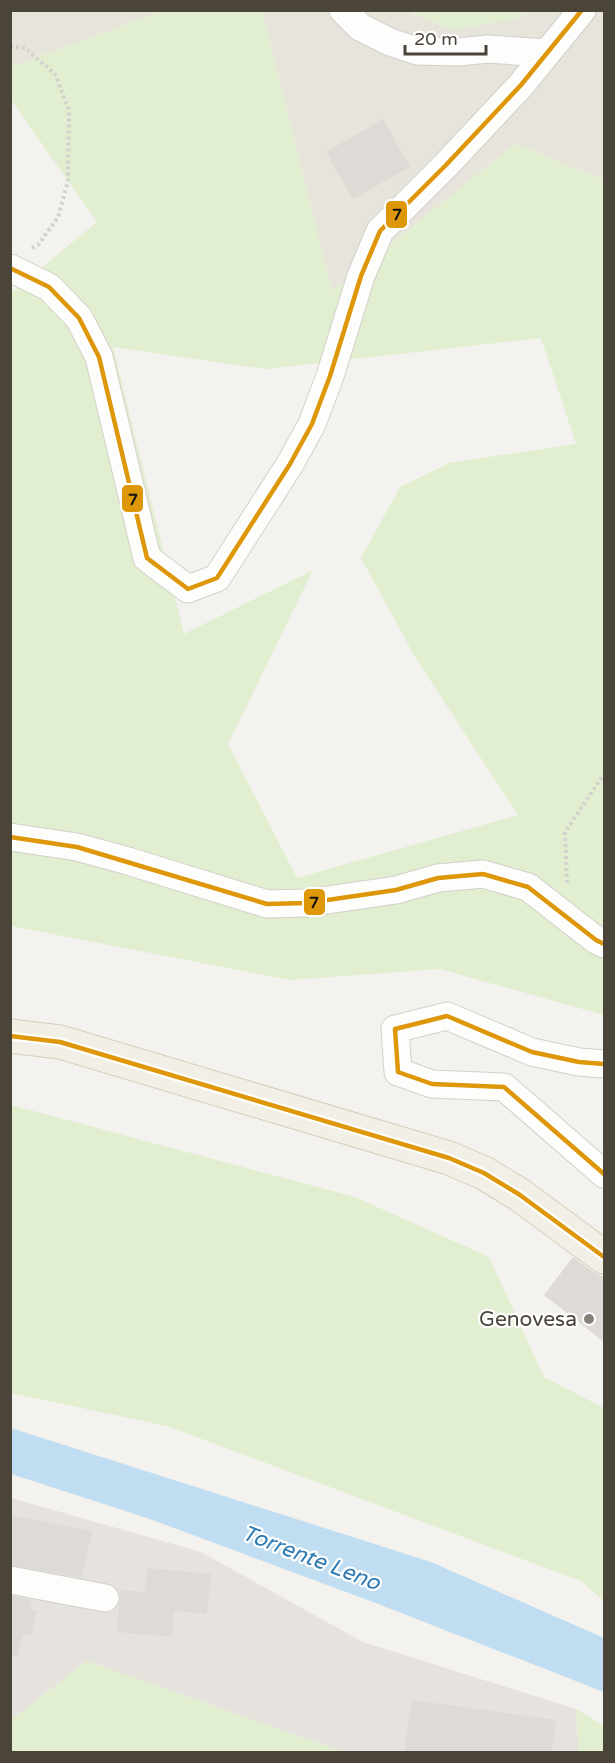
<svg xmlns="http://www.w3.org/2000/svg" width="615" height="1763" viewBox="0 0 615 1763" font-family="'Varela Round',sans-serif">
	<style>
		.residential { fill: #e7e4dc }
		.industrial { fill: #e6e2de }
		.green { fill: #e1eecf; fill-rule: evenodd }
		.water { fill: #c0ddf1 }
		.building { fill: #dedbd6 }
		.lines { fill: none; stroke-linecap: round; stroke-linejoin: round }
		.minor-casing { stroke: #d2d0cb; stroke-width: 29 }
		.major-casing { stroke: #d6cebb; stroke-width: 35 }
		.path { stroke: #d3d2cc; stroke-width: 4; stroke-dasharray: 3 3; stroke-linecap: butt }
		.minor { stroke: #fdfdfc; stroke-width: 27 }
		.major { stroke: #f2efe6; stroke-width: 33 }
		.bus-1-casing { stroke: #fff; stroke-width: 9 }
		.bus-1 { stroke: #dd9709; stroke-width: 4.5 }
		.poi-dot { fill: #868178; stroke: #fff; stroke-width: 2 }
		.labels { text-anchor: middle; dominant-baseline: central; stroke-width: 4.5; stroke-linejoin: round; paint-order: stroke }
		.poi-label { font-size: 21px; fill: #4b4439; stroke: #fff; text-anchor: end }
		.water-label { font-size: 22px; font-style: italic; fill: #2e7ab2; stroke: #fff }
		.line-badge { stroke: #fff; stroke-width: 2 }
		.pale-badge-label { font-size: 16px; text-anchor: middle; font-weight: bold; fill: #111 }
	</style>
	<rect width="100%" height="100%" fill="#f4f2ee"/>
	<g class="residential">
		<path d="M 11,11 L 163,11 L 11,67 Z"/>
		<path d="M 262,11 L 410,11 L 414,14 L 510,20 L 530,11 L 604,11 L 604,180 L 515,144 L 332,292 Z"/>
	</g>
	<path class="industrial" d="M 11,1498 L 201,1552 L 363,1642 L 576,1709 L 579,1752 L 343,1752 L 87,1661 L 11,1720 Z"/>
	<g class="green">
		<path d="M 163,11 L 262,11 L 332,291 L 515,144 L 604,180 L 604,1015 L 440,969 L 290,980 L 11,926 L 11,293 L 97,222 L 11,100 L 11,67 ZM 541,338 L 576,444 L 449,463 L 400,487 L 361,558 L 415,657 L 518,815 L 297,878 L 228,744 L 313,570 L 184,634 L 113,347 L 265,369 Z"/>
		<path d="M 410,11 L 530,11 L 510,20 L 451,30 Z"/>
		<path d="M 11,1105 L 355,1197 L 489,1257 L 544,1377 L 604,1408 L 604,1601 L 581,1581 L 167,1426 L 11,1393 Z"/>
		<path d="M 87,1661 L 343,1752 L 11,1752 L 11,1720 Z"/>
		<path d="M 576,1709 L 604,1726 L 604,1752 L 579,1752 Z"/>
	</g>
	<path class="water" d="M 11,1428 L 431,1562 L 604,1638 L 604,1692 L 373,1602 L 147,1518 L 11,1474 Z"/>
	<g class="building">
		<path d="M 383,119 L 410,167 L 353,199 L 326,152 Z"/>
		<path d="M 573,1257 L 593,1272 L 604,1277 L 604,1342 L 544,1295 Z"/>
		<path d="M 10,1515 L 92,1531 L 82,1578 L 10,1565 Z"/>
		<path d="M 147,1568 L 211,1574 L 207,1614 L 174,1611 L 172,1637 L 117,1632 L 121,1590 L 145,1592 Z"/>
		<path d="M 10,1596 L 32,1600 L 30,1609 L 37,1610 L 31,1635 L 23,1633 L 17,1656 L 10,1655 Z"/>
		<path d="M 412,1700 L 556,1720 L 552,1752 L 404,1752 Z"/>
	</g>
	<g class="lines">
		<defs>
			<g id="minor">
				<path d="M 343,10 L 360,27 L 390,42 L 417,51 L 458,52 L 488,49 L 545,53"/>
				<path d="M 10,268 L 49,287 L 79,318 L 99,357 L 147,558 L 188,589 L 217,578 L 290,464 L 312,424 L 330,376 L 361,276 L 380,231 L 446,165 L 521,85 L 582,10"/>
				<path d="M 10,837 L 77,847 L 128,861 L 267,904 L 307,903 L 396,890 L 438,878 L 483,874 L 528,887 L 596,940 L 604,944"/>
				<path d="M 604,1064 L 579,1062 L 532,1052 L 447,1016 L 395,1029 L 398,1072 L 432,1084 L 504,1087 L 604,1174"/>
				<path d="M 10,1580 L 105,1598"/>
			</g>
			<path id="major" d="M 10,1036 L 60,1042 L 449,1158 L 484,1173 L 520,1195 L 604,1257"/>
		</defs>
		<use href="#minor" class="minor-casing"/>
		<use href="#major" class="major-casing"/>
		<g class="path">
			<path d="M 10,46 L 25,48 L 55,74 L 69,110 L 68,181 L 58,217 L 38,245 L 30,249"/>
			<path d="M 567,883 L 565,832 L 604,774"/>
		</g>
		<use href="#minor" class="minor"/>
		<use href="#major" class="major"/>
		<defs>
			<g id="bus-1">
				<path d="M 10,268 L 49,287 L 79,318 L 99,357 L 147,558 L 188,589 L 217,578 L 290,464 L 312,424 L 330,376 L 361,276 L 380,231 L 446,165 L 521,85 L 582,10"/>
				<path d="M 10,837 L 77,847 L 267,904 L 307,903 L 396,890 L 438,878 L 483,874 L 528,887 L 596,940 L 604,944"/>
				<path d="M 10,1036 L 60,1042 L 449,1158 L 484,1173 L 520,1195 L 604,1257"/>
				<path d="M 604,1064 L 579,1062 L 532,1052 L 447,1016 L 395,1029 L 398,1072 L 432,1084 L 504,1087 L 604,1174"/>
			</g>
		</defs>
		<use href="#bus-1" class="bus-1-casing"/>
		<use href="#bus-1" class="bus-1"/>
	</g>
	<circle class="poi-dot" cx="589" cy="1319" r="6"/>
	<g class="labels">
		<g class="poi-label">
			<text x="577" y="1319">Genovesa</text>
		</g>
		<g class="water-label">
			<text transform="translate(311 1558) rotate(21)">Torrente Leno</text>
		</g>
	</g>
	<g class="line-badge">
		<rect x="385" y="200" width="23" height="29" rx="6" fill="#dd9709"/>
		<rect x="121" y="484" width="23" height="29" rx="6" fill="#dd9709"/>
		<rect x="303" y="888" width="23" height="28" rx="6" fill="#dd9709"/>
	</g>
	<g class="pale-badge-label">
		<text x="397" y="220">7</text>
		<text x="133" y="505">7</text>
		<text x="314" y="908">7</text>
	</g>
	<rect width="615" height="1763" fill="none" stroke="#4b4439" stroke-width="24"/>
	<path d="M405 45v9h81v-9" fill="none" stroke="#4b4439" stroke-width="3"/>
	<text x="414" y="45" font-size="18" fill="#4b4439" stroke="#ffffff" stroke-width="4.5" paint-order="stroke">20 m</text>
</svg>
